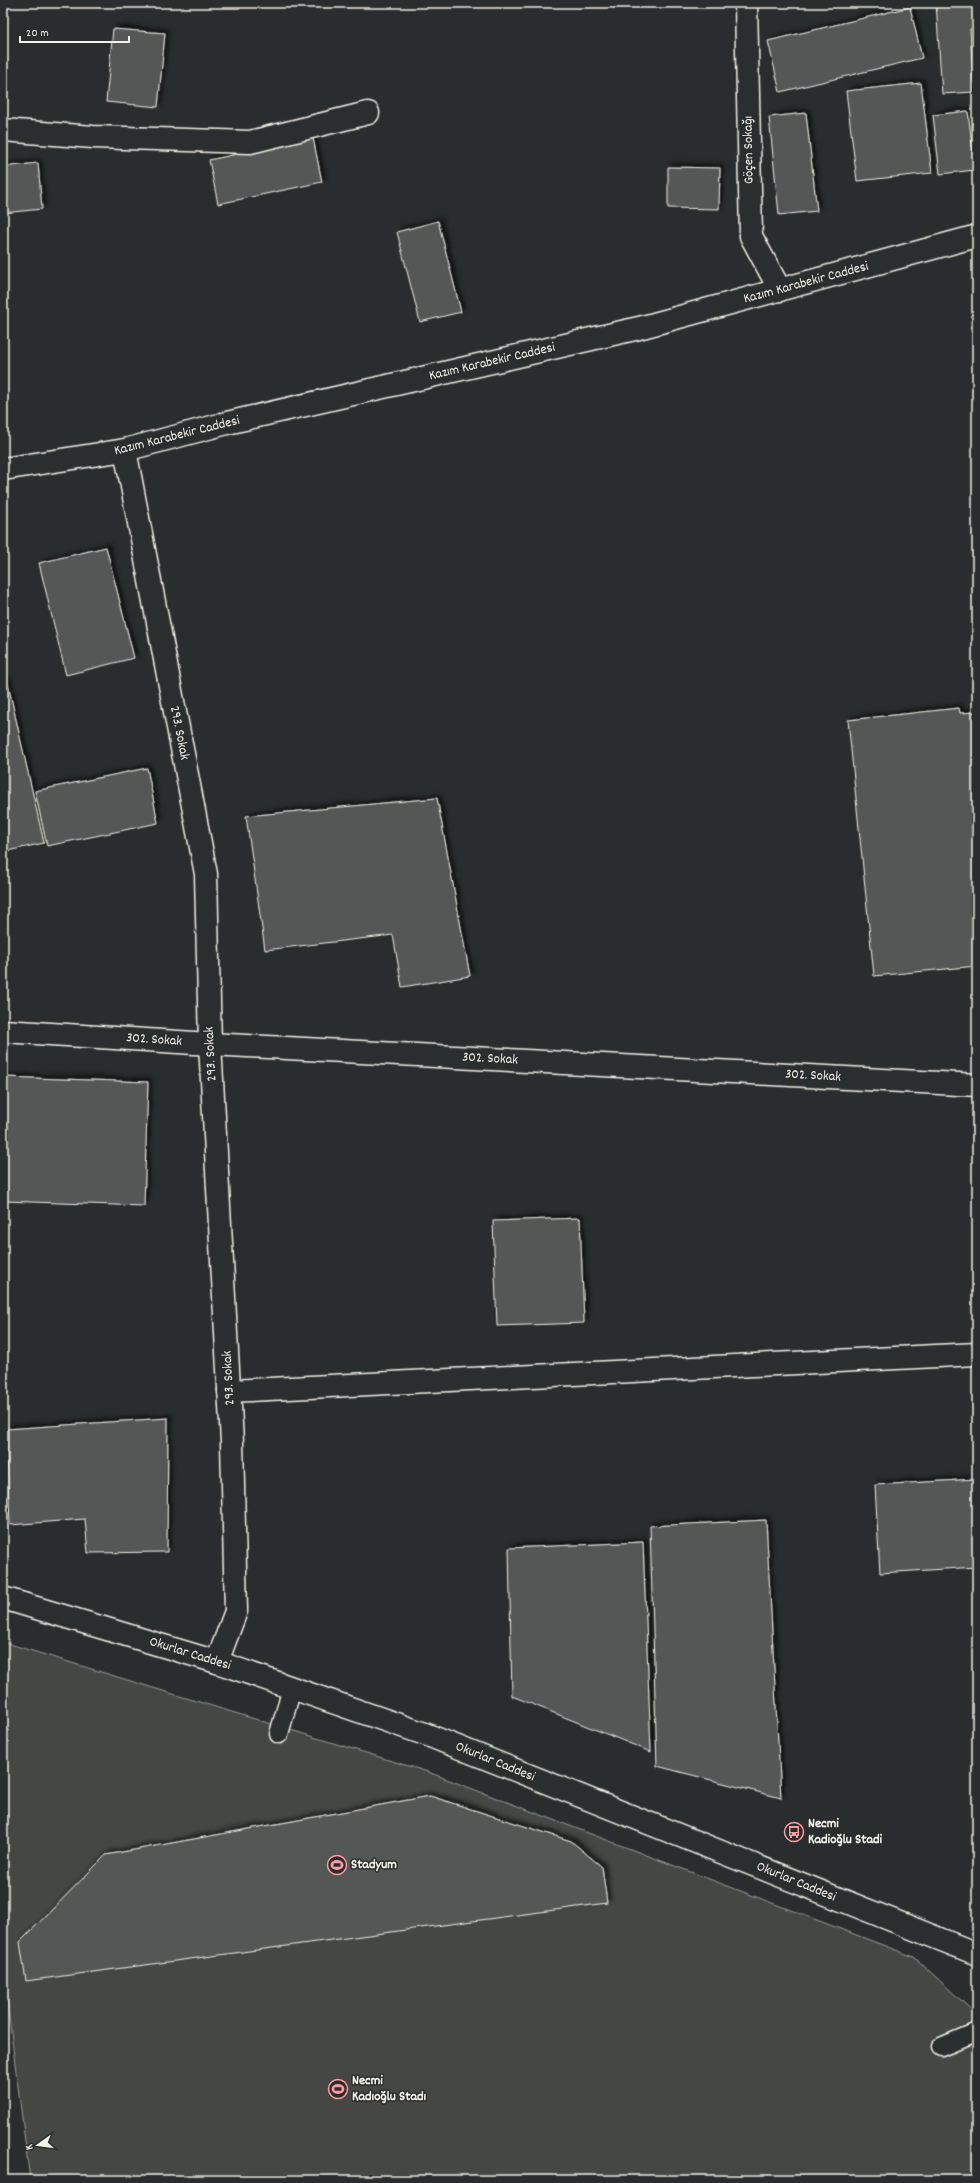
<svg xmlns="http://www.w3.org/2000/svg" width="980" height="2183" viewBox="0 0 980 2183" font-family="Dekko,sans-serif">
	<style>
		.green { fill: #444645; stroke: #9c9c96 }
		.building { fill: #555756; stroke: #f4f1e8; filter: url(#shadow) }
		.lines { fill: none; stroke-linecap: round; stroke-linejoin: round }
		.service-casing { stroke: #f4f1e8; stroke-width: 21 }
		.minor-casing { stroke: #f4f1e8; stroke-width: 25 }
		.primary-casing { stroke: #f4f1e8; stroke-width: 25 }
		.service { stroke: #2a2d2e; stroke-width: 18 }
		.minor { stroke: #2a2d2e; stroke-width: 22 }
		.primary { stroke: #2a2d2e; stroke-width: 22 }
		.labels { text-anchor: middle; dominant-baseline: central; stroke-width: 3; stroke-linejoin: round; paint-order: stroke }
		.street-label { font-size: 14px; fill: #f4f1e8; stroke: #2a2d2e }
		.poi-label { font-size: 14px; font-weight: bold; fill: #f4f1e8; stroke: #2a2d2e; text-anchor: start }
	</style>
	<defs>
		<filter id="shadow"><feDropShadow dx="3.5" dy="-3.5" stdDeviation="2" flood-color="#0009"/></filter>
	</defs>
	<rect width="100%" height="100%" fill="#2a2d2e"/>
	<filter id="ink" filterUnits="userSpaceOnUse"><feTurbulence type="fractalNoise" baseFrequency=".025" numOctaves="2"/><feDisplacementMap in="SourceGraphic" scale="8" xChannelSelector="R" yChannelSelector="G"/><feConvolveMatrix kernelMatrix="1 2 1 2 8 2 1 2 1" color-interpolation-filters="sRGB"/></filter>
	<g filter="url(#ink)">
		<path class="green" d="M 3,1642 L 428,1772 L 914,1957 L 977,2015 L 977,2180 L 30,2180 L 3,1970 Z"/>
		<g class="building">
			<path d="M 936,3 L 977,3 L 977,28 L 970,29 L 974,92 L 942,94 Z"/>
			<path d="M 910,7 L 922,58 L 780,92 L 768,41 Z"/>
			<path d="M 113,29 L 165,33 L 158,107 L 106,102 Z"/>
			<path d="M 921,83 L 932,173 L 857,181 L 846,91 Z"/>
			<path d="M 968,111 L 975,170 L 940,174 L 933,115 Z"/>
			<path d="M 806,113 L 817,211 L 779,215 L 769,117 Z"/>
			<path d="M 313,138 L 322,182 L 218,204 L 209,160 Z"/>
			<path d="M 38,163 L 42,209 L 3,213 L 3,167 Z"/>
			<path d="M 668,167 L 720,168 L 719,209 L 668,208 Z"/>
			<path d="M 438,221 L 461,312 L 420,322 L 397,232 Z"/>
			<path d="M 106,547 L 134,658 L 66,675 L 39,563 Z"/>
			<path d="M 7,680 L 44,843 L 3,852 L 3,681 Z"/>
			<path d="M 959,708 L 960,713 L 977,712 L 977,966 L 874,976 L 848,720 Z"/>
			<path d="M 147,768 L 158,823 L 47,846 L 35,791 Z"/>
			<path d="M 437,798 L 470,976 L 402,987 L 393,935 L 265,950 L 246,816 Z"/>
			<path d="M 3,1077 L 148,1082 L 144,1206 L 3,1201 Z"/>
			<path d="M 580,1218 L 584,1323 L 497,1326 L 493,1221 Z"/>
			<path d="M 168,1418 L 167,1552 L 88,1553 L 85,1519 L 10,1525 L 6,1429 Z"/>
			<path d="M 977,1479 L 977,1567 L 880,1573 L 875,1485 Z"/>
			<path d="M 766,1520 L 781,1798 L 657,1766 L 650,1526 Z"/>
			<path d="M 643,1542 L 651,1752 L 512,1696 L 509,1548 Z"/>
			<path d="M 430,1796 L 571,1841 L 602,1867 L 607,1903 L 26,1981 L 20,1942 L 106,1855 Z"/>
		</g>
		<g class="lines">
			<defs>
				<g id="service">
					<path d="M 279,1734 L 292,1688"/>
					<path d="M 941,2047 L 977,2032"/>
				</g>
				<g id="minor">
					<path d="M 746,3 L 751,236 L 780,290"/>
					<path d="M 3,130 L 93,137 L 250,142 L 368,113"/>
					<path d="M 125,450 L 206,874 L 210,1044 L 232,1442 L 236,1611 L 217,1662"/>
					<path d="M 3,1031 L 210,1044 L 977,1085"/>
					<path d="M 229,1391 L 977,1354"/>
					<path d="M 3,1598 L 217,1662 L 425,1734 L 977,1954"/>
				</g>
				<path id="primary" d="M 3,469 L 125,450 L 227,423 L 639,328 L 977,236"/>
			</defs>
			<use href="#service" class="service-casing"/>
			<use href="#minor" class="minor-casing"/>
			<use href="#primary" class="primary-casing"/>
			<use href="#service" class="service"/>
			<use href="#minor" class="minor"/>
			<use href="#primary" class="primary"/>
		</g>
	</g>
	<defs>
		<symbol id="bus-ring" viewBox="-11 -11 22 22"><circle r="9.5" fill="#2a2d2e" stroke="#ff9aa2" stroke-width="1.5"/><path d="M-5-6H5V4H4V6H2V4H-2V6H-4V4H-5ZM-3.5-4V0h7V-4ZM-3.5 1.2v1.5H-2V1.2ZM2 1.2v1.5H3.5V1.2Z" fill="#ff9aa2"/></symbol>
		<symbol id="stadium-ring" viewBox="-11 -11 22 22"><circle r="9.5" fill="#2a2d2e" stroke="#ff9aa2" stroke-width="1.5"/><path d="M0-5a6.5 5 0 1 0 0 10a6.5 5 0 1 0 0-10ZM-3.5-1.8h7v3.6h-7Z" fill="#ff9aa2"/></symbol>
	</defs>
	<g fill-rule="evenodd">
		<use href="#bus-ring" x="783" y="1821" width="22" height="22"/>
		<use href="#stadium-ring" x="326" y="1854" width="22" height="22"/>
		<use href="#stadium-ring" x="327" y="2078" width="22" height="22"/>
	</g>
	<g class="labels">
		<g class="street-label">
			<text transform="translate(749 150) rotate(-91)">Göçen Sokağı</text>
			<text transform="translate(806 283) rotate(-15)">Kazım Karabekir Caddesi</text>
			<text transform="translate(492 362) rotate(-13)">Kazım Karabekir Caddesi</text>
			<text transform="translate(177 436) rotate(-14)">Kazım Karabekir Caddesi</text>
			<text transform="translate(179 733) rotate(79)">293. Sokak</text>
			<text transform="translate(154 1040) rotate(4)">302. Sokak</text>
			<text transform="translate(211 1054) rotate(-93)">293. Sokak</text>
			<text transform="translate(490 1059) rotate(3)">302. Sokak</text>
			<text transform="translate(813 1076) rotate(3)">302. Sokak</text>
			<text transform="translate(229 1378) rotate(-93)">293. Sokak</text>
			<text transform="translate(190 1654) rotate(17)">Okurlar Caddesi</text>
			<text transform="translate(495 1762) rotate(22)">Okurlar Caddesi</text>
			<text transform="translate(796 1882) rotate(22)">Okurlar Caddesi</text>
		</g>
		<g class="poi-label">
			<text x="808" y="1824">Necmi<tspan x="808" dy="16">Kadioğlu Stadi</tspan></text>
			<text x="351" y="1865">Stadyum</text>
			<text x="352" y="2081">Necmi<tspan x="352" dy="16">Kadıoğlu Stadı</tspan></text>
		</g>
	</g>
	<rect width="980" height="2183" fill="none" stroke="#2a2d2e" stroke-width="16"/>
	<rect x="8" y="8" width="964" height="2167" fill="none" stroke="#f4f1e8" stroke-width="1.5" filter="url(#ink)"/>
	<g transform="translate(38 2145) rotate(256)" stroke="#2a2d2e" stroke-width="3" paint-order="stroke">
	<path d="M0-3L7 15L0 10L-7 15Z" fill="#f4f1e8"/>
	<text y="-6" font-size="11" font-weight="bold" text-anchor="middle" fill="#f4f1e8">K</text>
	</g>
	<path d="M20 36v6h109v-6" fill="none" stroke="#f4f1e8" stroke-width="2"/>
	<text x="26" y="36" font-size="12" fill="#f4f1e8" stroke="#2a2d2e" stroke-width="3" paint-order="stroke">20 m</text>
</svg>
